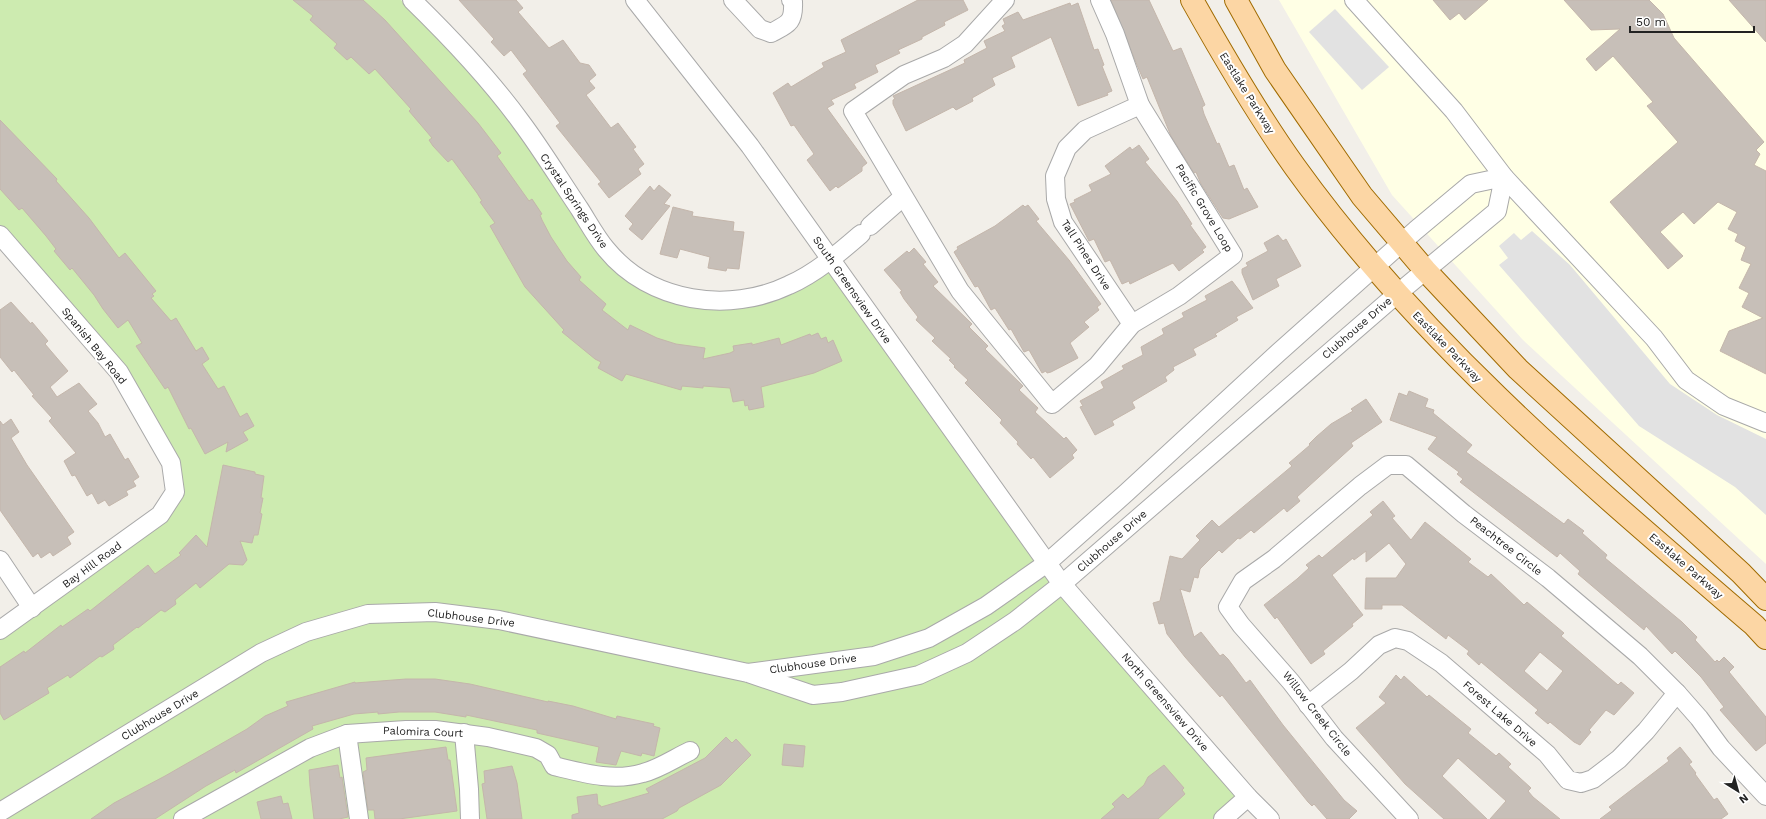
<svg xmlns="http://www.w3.org/2000/svg" width="1766" height="819" viewBox="0 0 1766 819" font-family="'Work Sans',sans-serif">
	<style>
		.education { fill: #ffffe5 }
		.grass { fill: #cdebb0 }
		.parking { fill: #e2e2e2 }
		.building { fill: #c7bfb8; stroke: #c4b6ab; fill-rule: evenodd }
		.lines { fill: none; stroke-linecap: round; stroke-linejoin: round }
		.minor-casing { stroke: #a9a9a9; stroke-width: 20 }
		.major-casing { stroke: #a06b00; stroke-width: 24 }
		.minor { stroke: #fff; stroke-width: 18 }
		.major { stroke: #fcd6a4; stroke-width: 22 }
		.labels { text-anchor: middle; dominant-baseline: central; stroke-width: 4; stroke-linejoin: round; paint-order: stroke }
		.street-label { font-size: 11px; fill: #222; stroke: #fff }
	</style>
	<rect width="100%" height="100%" fill="#f2efe9"/>
	<path class="education" d="M 1279,0 L 1766,0 L 1766,564 L 1523,340 L 1392,195 Z"/>
	<path class="grass" d="M 0,0 L 401,0 L 448,47 L 489,95 L 526,144 L 585,235 L 637,284 L 756,298 L 820,257 L 1017,530 L 1250,795 L 1223,819 L 0,819 L 0,626 L 153,514 L 168,490 L 167,474 L 124,388 L 0,239 Z"/>
	<g class="parking">
		<path d="M 1335,9 L 1389,67 L 1362,90 L 1309,32 Z"/>
		<path d="M 1532,231 L 1570,265 L 1670,384 L 1717,415 L 1766,439 L 1766,515 L 1735,487 L 1639,426 L 1499,265 L 1508,258 L 1499,246 L 1514,233 L 1521,240 Z"/>
	</g>
	<g class="building">
		<path d="M 293,0 L 363,0 L 385,20 L 478,123 L 501,153 L 497,156 L 529,201 L 532,199 L 542,214 L 540,215 L 542,220 L 551,237 L 567,261 L 581,277 L 579,280 L 606,304 L 602,310 L 628,330 L 630,325 L 657,338 L 676,344 L 705,348 L 703,359 L 730,353 L 734,351 L 733,346 L 752,343 L 752,345 L 779,338 L 781,345 L 810,334 L 811,336 L 818,333 L 821,339 L 826,337 L 828,343 L 833,340 L 842,361 L 814,373 L 761,387 L 764,407 L 749,410 L 748,405 L 745,406 L 744,400 L 733,402 L 730,388 L 703,386 L 703,388 L 682,386 L 681,390 L 626,374 L 622,381 L 598,368 L 601,362 L 595,359 L 562,332 L 564,330 L 525,287 L 490,226 L 495,223 L 480,202 L 482,201 L 477,193 L 452,159 L 448,162 L 433,146 L 429,140 L 432,138 L 409,111 L 411,109 L 375,69 L 369,74 L 351,57 L 347,60 L 334,48 L 337,44 L 310,20 L 313,16 Z"/>
		<path d="M 459,0 L 516,0 L 523,8 L 518,12 L 549,48 L 563,40 L 580,63 L 589,65 L 596,75 L 589,81 L 595,88 L 586,95 L 611,128 L 618,123 L 636,147 L 633,149 L 644,164 L 638,169 L 641,174 L 609,198 L 598,184 L 601,182 L 556,126 L 560,123 L 523,74 L 527,71 L 511,50 L 504,56 L 491,42 L 494,39 Z"/>
		<path d="M 918,0 L 963,0 L 968,10 L 944,22 L 945,25 L 922,37 L 922,39 L 898,50 L 900,53 L 875,65 L 878,72 L 854,84 L 856,88 L 831,100 L 834,104 L 827,108 L 867,163 L 862,167 L 862,171 L 838,188 L 836,186 L 830,191 L 807,160 L 814,154 L 812,151 L 794,125 L 791,126 L 773,93 L 788,83 L 791,87 L 824,67 L 822,63 L 846,52 L 841,40 Z"/>
		<path d="M 1111,0 L 1149,0 L 1172,49 L 1173,51 L 1181,48 L 1205,105 L 1202,107 L 1204,114 L 1217,144 L 1219,143 L 1229,167 L 1234,165 L 1244,190 L 1247,188 L 1258,207 L 1229,219 L 1223,218 L 1201,184 L 1196,172 L 1194,173 L 1171,136 L 1147,77 L 1143,79 L 1137,65 Z"/>
		<path d="M 1433,0 L 1488,0 L 1465,20 L 1459,13 L 1450,20 Z"/>
		<path d="M 1564,0 L 1649,0 L 1663,14 L 1674,38 L 1764,142 L 1756,150 L 1760,154 L 1754,165 L 1766,171 L 1766,374 L 1720,351 L 1729,331 L 1763,318 L 1742,307 L 1749,293 L 1739,288 L 1751,264 L 1741,260 L 1746,247 L 1735,241 L 1738,234 L 1728,229 L 1737,212 L 1718,202 L 1694,224 L 1683,212 L 1660,232 L 1683,256 L 1668,269 L 1610,202 L 1678,142 L 1647,106 L 1653,102 L 1613,56 L 1596,71 L 1586,59 L 1620,29 L 1591,30 Z"/>
		<path d="M 1729,0 L 1766,0 L 1766,42 Z"/>
		<path d="M 1070,3 L 1071,6 L 1078,3 L 1094,50 L 1098,49 L 1104,65 L 1102,66 L 1112,91 L 1107,93 L 1108,95 L 1078,106 L 1051,37 L 1011,57 L 1015,67 L 992,78 L 995,85 L 972,98 L 973,101 L 956,110 L 953,107 L 906,131 L 893,104 L 893,100 L 895,99 L 893,96 L 965,63 L 964,60 L 987,48 L 984,41 L 1005,31 L 1002,26 L 1005,24 L 1003,19 L 1018,12 L 1023,20 Z"/>
		<path d="M 0,120 L 57,179 L 56,181 L 89,218 L 119,258 L 125,253 L 156,291 L 152,294 L 154,296 L 151,298 L 171,321 L 176,318 L 196,351 L 202,347 L 209,359 L 202,364 L 218,389 L 224,386 L 240,417 L 247,413 L 254,426 L 243,432 L 248,440 L 226,452 L 228,442 L 205,454 L 191,428 L 189,429 L 168,387 L 165,389 L 136,346 L 142,343 L 128,320 L 118,328 L 103,309 L 94,295 L 72,268 L 70,270 L 54,251 L 56,249 L 46,236 L 22,208 L 19,210 L 0,189 Z"/>
		<path d="M 1139,145 L 1149,159 L 1145,162 L 1177,201 L 1192,224 L 1190,225 L 1206,247 L 1202,250 L 1204,252 L 1179,271 L 1173,263 L 1130,284 L 1129,281 L 1122,284 L 1110,260 L 1105,262 L 1094,239 L 1089,241 L 1070,204 L 1075,202 L 1074,200 L 1092,191 L 1089,185 L 1111,174 L 1105,166 L 1130,147 L 1132,150 Z"/>
		<path d="M 659,185 L 671,195 L 664,204 L 670,206 L 642,240 L 629,229 L 633,224 L 625,216 L 650,186 L 654,191 Z"/>
		<path d="M 1023,205 L 1025,207 L 1028,205 L 1039,219 L 1036,221 L 1069,260 L 1101,304 L 1097,307 L 1099,310 L 1084,322 L 1089,327 L 1070,343 L 1078,358 L 1051,372 L 1047,373 L 1046,371 L 1042,373 L 1029,350 L 1024,352 L 1011,329 L 1009,330 L 995,308 L 991,310 L 978,286 L 975,287 L 954,252 L 958,249 L 957,247 L 995,226 Z"/>
		<path d="M 673,207 L 693,212 L 692,216 L 734,222 L 733,231 L 744,232 L 739,269 L 727,268 L 726,271 L 708,268 L 710,257 L 680,249 L 677,258 L 660,254 Z"/>
		<path d="M 1278,235 L 1283,241 L 1286,239 L 1301,266 L 1276,279 L 1279,286 L 1253,300 L 1242,273 L 1242,269 L 1248,266 L 1246,263 L 1268,251 L 1264,243 Z"/>
		<path d="M 914,248 L 926,262 L 923,264 L 938,282 L 933,286 L 972,324 L 969,327 L 988,346 L 985,349 L 1023,386 L 1019,390 L 1038,408 L 1035,412 L 1064,439 L 1066,437 L 1077,450 L 1072,455 L 1074,458 L 1050,478 L 1033,457 L 1031,459 L 1017,444 L 1018,442 L 1000,423 L 1002,420 L 965,383 L 968,380 L 954,367 L 955,366 L 949,360 L 951,359 L 932,341 L 935,338 L 916,320 L 918,317 L 904,299 L 900,292 L 902,291 L 884,270 L 907,251 L 909,253 Z"/>
		<path d="M 1232,281 L 1253,308 L 1236,317 L 1238,320 L 1215,334 L 1217,336 L 1193,349 L 1196,355 L 1173,367 L 1174,370 L 1165,377 L 1167,381 L 1132,402 L 1135,408 L 1112,421 L 1114,425 L 1095,435 L 1080,407 L 1083,406 L 1080,401 L 1104,388 L 1101,382 L 1124,369 L 1122,366 L 1143,355 L 1141,347 L 1164,334 L 1162,329 L 1184,317 L 1182,313 L 1207,300 L 1205,296 Z"/>
		<path d="M 11,302 L 31,324 L 32,322 L 48,341 L 45,344 L 68,371 L 50,387 L 57,397 L 79,383 L 97,404 L 88,411 L 98,423 L 105,437 L 110,434 L 125,460 L 128,458 L 139,477 L 133,481 L 136,486 L 126,491 L 128,495 L 109,506 L 105,500 L 98,504 L 92,493 L 87,496 L 75,475 L 72,476 L 64,461 L 76,453 L 49,421 L 52,418 L 32,396 L 34,395 L 14,370 L 12,372 L 0,357 L 0,310 Z"/>
		<path d="M 1409,391 L 1428,399 L 1425,407 L 1434,410 L 1433,413 L 1472,445 L 1466,452 L 1564,524 L 1568,519 L 1584,531 L 1582,533 L 1607,555 L 1605,558 L 1682,622 L 1697,637 L 1695,640 L 1715,662 L 1717,660 L 1719,662 L 1724,657 L 1734,667 L 1729,672 L 1766,717 L 1766,743 L 1756,751 L 1720,710 L 1724,707 L 1701,677 L 1675,651 L 1672,654 L 1646,626 L 1644,630 L 1578,574 L 1580,571 L 1560,553 L 1557,557 L 1460,482 L 1463,479 L 1457,474 L 1459,472 L 1428,449 L 1437,437 L 1390,420 L 1399,393 L 1407,396 Z"/>
		<path d="M 1366,399 L 1382,422 L 1351,443 L 1353,446 L 1297,497 L 1300,501 L 1287,512 L 1284,508 L 1254,533 L 1251,530 L 1240,539 L 1238,538 L 1222,553 L 1219,550 L 1200,569 L 1198,578 L 1194,577 L 1190,592 L 1180,589 L 1194,637 L 1201,632 L 1220,656 L 1223,654 L 1228,659 L 1246,683 L 1250,680 L 1283,725 L 1344,800 L 1357,811 L 1349,819 L 1327,819 L 1314,804 L 1312,806 L 1308,802 L 1222,695 L 1220,697 L 1185,657 L 1167,634 L 1164,623 L 1159,624 L 1153,603 L 1160,601 L 1170,556 L 1182,559 L 1200,540 L 1196,536 L 1212,520 L 1219,527 L 1292,466 L 1289,463 L 1310,445 L 1309,444 L 1316,437 L 1331,424 L 1353,411 L 1351,409 Z"/>
		<path d="M 11,419 L 19,432 L 11,438 L 27,465 L 74,532 L 67,537 L 71,544 L 53,556 L 50,552 L 41,558 L 38,553 L 33,557 L 0,510 L 0,421 L 3,425 Z"/>
		<path d="M 223,465 L 255,472 L 255,474 L 264,476 L 261,498 L 263,498 L 260,513 L 262,514 L 258,535 L 254,535 L 252,543 L 240,541 L 247,560 L 243,565 L 229,564 L 200,588 L 196,583 L 175,600 L 176,604 L 165,612 L 161,610 L 138,628 L 137,627 L 113,645 L 114,649 L 102,657 L 100,656 L 70,678 L 68,675 L 47,688 L 49,693 L 4,720 L 0,713 L 0,667 L 24,651 L 25,653 L 61,625 L 62,627 L 88,609 L 90,611 L 148,565 L 155,574 L 181,555 L 179,553 L 196,535 L 207,547 Z"/>
		<path d="M 1383,501 L 1395,516 L 1392,518 L 1411,540 L 1425,522 L 1471,559 L 1468,562 L 1488,577 L 1491,574 L 1524,605 L 1527,602 L 1564,633 L 1561,636 L 1618,685 L 1621,682 L 1634,693 L 1614,715 L 1606,710 L 1589,730 L 1591,732 L 1580,745 L 1574,742 L 1550,722 L 1548,724 L 1535,713 L 1538,710 L 1481,662 L 1479,665 L 1467,654 L 1469,651 L 1448,635 L 1446,639 L 1402,605 L 1382,605 L 1382,609 L 1365,609 L 1366,578 L 1396,578 L 1406,564 L 1389,543 L 1366,562 L 1366,551 L 1354,560 L 1353,558 L 1332,575 L 1363,615 L 1352,624 L 1353,626 L 1323,651 L 1325,654 L 1311,664 L 1277,617 L 1275,619 L 1264,605 L 1297,579 L 1309,568 L 1306,565 L 1319,555 L 1322,558 L 1373,515 L 1370,512 ZM 1540,652 L 1563,671 L 1547,691 L 1524,671 Z"/>
		<path d="M 1396,675 L 1401,680 L 1404,676 L 1427,697 L 1429,695 L 1471,729 L 1468,733 L 1496,756 L 1499,753 L 1511,764 L 1508,767 L 1531,788 L 1528,791 L 1533,797 L 1560,819 L 1490,819 L 1506,801 L 1458,758 L 1442,776 L 1487,819 L 1444,819 L 1405,784 L 1356,728 L 1386,703 L 1379,697 Z"/>
		<path d="M 406,679 L 435,679 L 470,684 L 548,702 L 548,701 L 573,706 L 616,719 L 617,716 L 654,724 L 653,726 L 660,728 L 654,756 L 642,753 L 641,756 L 621,751 L 616,765 L 596,762 L 599,747 L 537,733 L 537,730 L 466,715 L 466,717 L 435,712 L 399,712 L 378,714 L 378,712 L 354,714 L 312,726 L 313,729 L 236,773 L 235,770 L 206,786 L 155,819 L 91,819 L 114,803 L 165,776 L 247,729 L 265,716 L 288,706 L 286,702 L 355,682 L 355,683 Z"/>
		<path d="M 726,737 L 732,743 L 736,739 L 751,755 L 721,785 L 679,808 L 677,811 L 662,819 L 572,819 L 572,815 L 579,813 L 577,797 L 597,794 L 598,805 L 600,805 L 601,807 L 649,793 L 646,789 L 705,758 Z"/>
		<path d="M 784,744 L 805,746 L 803,767 L 782,765 Z"/>
		<path d="M 446,747 L 448,760 L 450,760 L 457,811 L 399,819 L 375,819 L 374,810 L 368,810 L 363,772 L 367,770 L 366,758 Z"/>
		<path d="M 1680,747 L 1692,762 L 1689,764 L 1696,773 L 1695,774 L 1714,800 L 1717,798 L 1728,814 L 1721,819 L 1600,819 L 1612,810 L 1609,807 L 1669,761 L 1667,758 Z"/>
		<path d="M 338,765 L 340,778 L 342,777 L 348,817 L 339,819 L 314,819 L 310,786 L 309,770 Z"/>
		<path d="M 1164,765 L 1184,788 L 1182,790 L 1185,794 L 1158,819 L 1101,819 L 1115,807 L 1112,804 L 1123,794 L 1128,799 L 1144,785 L 1148,777 Z"/>
		<path d="M 512,766 L 517,783 L 522,819 L 487,819 L 482,784 L 485,783 L 484,771 Z"/>
		<path d="M 281,796 L 283,804 L 288,803 L 292,819 L 261,819 L 257,802 Z"/>
	</g>
	<g class="lines">
		<defs>
			<g id="minor">
				<path d="M 412,0 C 451,38 489,78 521,122 C 542,150 560,180 579,208 C 588,222 596,237 606,249 C 650,303 729,314 789,285 C 816,273 839,253 861,234"/>
				<path d="M 635,0 L 750,146 L 1062,584 L 1248,797 L 1270,819"/>
				<path d="M 733,0 L 760,29 L 771,33 C 788,24 794,23 793,2 L 791,0"/>
				<path d="M 1005,0 L 965,44 L 944,58 L 904,75 L 853,111 L 960,291 L 1052,404 L 1097,366 L 1132,324 L 1179,296 L 1233,255 L 1140,105 L 1115,34 L 1100,0"/>
				<path d="M 1354,0 L 1454,111 L 1504,177 L 1654,338 L 1686,380 L 1724,406 L 1766,423"/>
				<path d="M 870,226 L 903,197"/>
				<path d="M 0,235 L 119,372 L 171,463 L 175,492 L 160,515 L 0,630"/>
				<path d="M 1132,324 L 1063,222 L 1056,199 L 1055,176 L 1067,148 L 1085,130 L 1140,105"/>
				<path d="M 0,560 L 32,608"/>
				<path d="M 1308,705 L 1351,671 L 1379,645 L 1395,638 L 1408,641 L 1441,663 L 1547,754 L 1568,780 L 1581,783 L 1593,779 L 1619,759 L 1646,731 L 1677,693"/>
				<path d="M 464,733 L 469,789 L 470,819"/>
				<path d="M 347,734 L 359,819"/>
				<path d="M 0,812 L 261,653 L 306,632 L 368,614 L 435,612 L 499,620 L 748,673 L 813,695 L 842,692 L 919,675 L 967,653 L 1015,621 L 1062,584 L 1397,294 L 1497,211 L 1504,177 L 1471,184 L 1416,230 L 1278,353 L 1126,493 L 1047,563 L 986,606 L 929,638 L 874,656 L 748,673"/>
				<path d="M 183,819 L 310,748 L 347,734 L 406,730 L 435,730 L 488,737 L 536,748 L 548,755 L 554,766 C 583,773 613,782 643,773 C 659,769 675,758 690,751"/>
				<path d="M 1223,819 L 1248,797"/>
				<path d="M 1409,819 L 1334,738 L 1291,682 L 1241,625 L 1228,607 L 1243,581 L 1274,559 L 1360,486 L 1388,465 L 1406,465 L 1464,514 L 1548,578 L 1640,656 L 1677,693 L 1699,718 L 1721,748 L 1766,796"/>
			</g>
			<g id="major">
				<path d="M 1192,0 C 1224,57 1257,114 1295,167 C 1422,344 1590,484 1754,625 L 1766,638"/>
				<path d="M 1236,0 L 1275,70 L 1362,196 L 1425,270 L 1518,369 L 1741,573 L 1766,599"/>
			</g>
		</defs>
		<use href="#minor" class="minor-casing"/>
		<use href="#major" class="major-casing"/>
		<use href="#minor" class="minor"/>
		<use href="#major" class="major"/>
	</g>
	<g class="labels">
		<g class="street-label">
			<text transform="translate(1247 93) rotate(58)">Eastlake Parkway</text>
			<text transform="translate(574 201) rotate(56)">Crystal Springs Drive</text>
			<text transform="translate(1204 208) rotate(59)">Pacific Grove Loop</text>
			<text transform="translate(1086 255) rotate(57)">Tall Pines Drive</text>
			<text transform="translate(852 290) rotate(55)">South Greensview Drive</text>
			<text transform="translate(1357 328) rotate(-41)">Clubhouse Drive</text>
			<text transform="translate(94 346) rotate(51)">Spanish Bay Road</text>
			<text transform="translate(1447 347) rotate(46)">Eastlake Parkway</text>
			<text transform="translate(1112 541) rotate(-41)">Clubhouse Drive</text>
			<text transform="translate(1506 546) rotate(38)">Peachtree Circle</text>
			<text transform="translate(92 565) rotate(-36)">Bay Hill Road</text>
			<text transform="translate(1686 566) rotate(41)">Eastlake Parkway</text>
			<text transform="translate(471 618) rotate(7)">Clubhouse Drive</text>
			<text transform="translate(813 664) rotate(-8)">Clubhouse Drive</text>
			<text transform="translate(1165 702) rotate(49)">North Greensview Drive</text>
			<text transform="translate(1317 714) rotate(52)">Willow Creek Circle</text>
			<text transform="translate(1500 714) rotate(41)">Forest Lake Drive</text>
			<text transform="translate(160 715) rotate(-31)">Clubhouse Drive</text>
			<text transform="translate(423 732) rotate(2)">Palomira Court</text>
		</g>
	</g>
	<g transform="translate(1738 791) rotate(143)" stroke="#ffffff" stroke-width="3" paint-order="stroke">
	<path d="M0-3L7 15L0 10L-7 15Z" fill="#222222"/>
	<text y="-6" font-size="11" font-weight="bold" text-anchor="middle" fill="#222222">N</text>
	</g>
	<path d="M1630 26v6h124v-6" fill="none" stroke="#222222" stroke-width="2"/>
	<text x="1636" y="26" font-size="12" fill="#222222" stroke="#ffffff" stroke-width="3" paint-order="stroke">50 m</text>
</svg>
